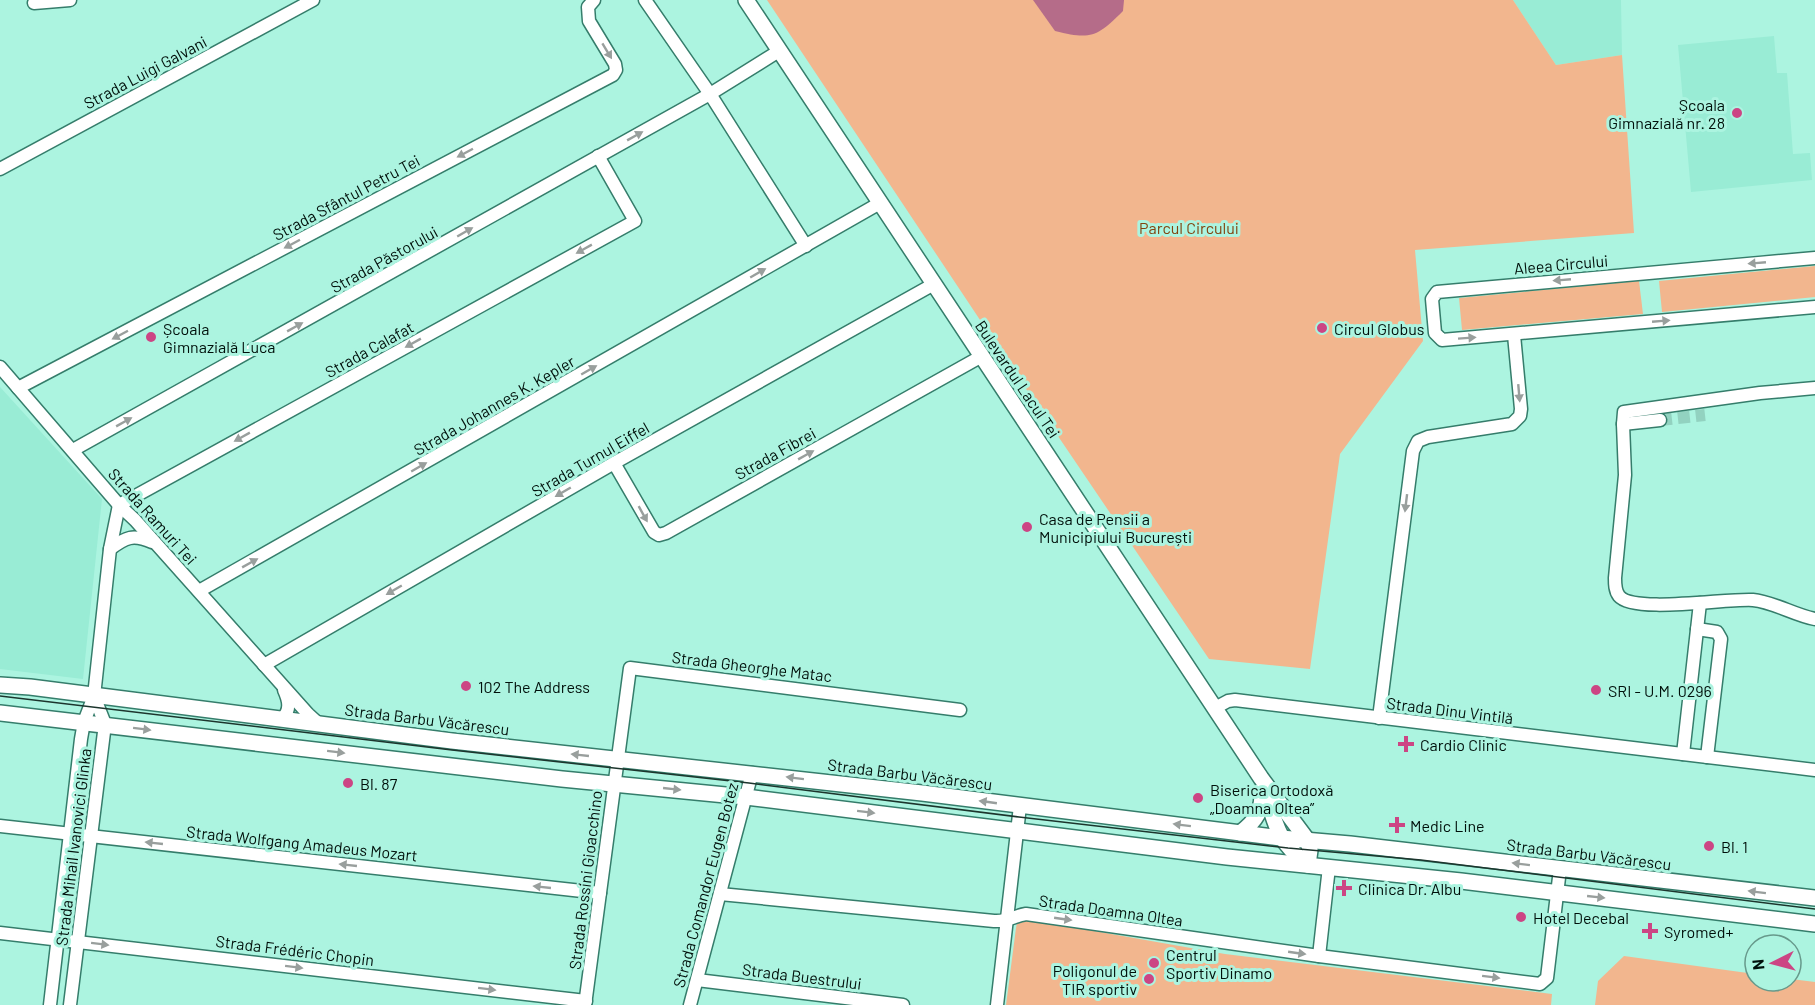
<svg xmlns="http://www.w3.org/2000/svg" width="1815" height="1005" viewBox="0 0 1815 1005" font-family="Barlow,sans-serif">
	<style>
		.built { fill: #99ecd5 }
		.green { fill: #f2b68e }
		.water { fill: #b56c89 }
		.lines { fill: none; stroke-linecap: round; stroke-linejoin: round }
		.minor-tunnel { stroke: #92d2c0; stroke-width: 12; stroke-dasharray: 12 6; stroke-linecap: butt }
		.minor-casing { stroke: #357d6b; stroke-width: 15 }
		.major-casing { stroke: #357d6b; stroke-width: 18 }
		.minor { stroke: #fff; stroke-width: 12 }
		.major { stroke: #fff; stroke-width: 15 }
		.tram { stroke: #1c352d; stroke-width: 1.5 }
		.oneway { fill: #999f9d }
		.poi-dot { fill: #cc4584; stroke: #acf4e0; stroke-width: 2 }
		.labels { text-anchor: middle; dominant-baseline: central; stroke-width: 6; stroke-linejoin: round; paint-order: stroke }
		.street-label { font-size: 16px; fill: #00100b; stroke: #acf4e0 }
		.poi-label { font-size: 16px; fill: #00100b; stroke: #acf4e0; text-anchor: start }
		.park-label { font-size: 16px; fill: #814410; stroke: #acf4e0 }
	</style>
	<rect width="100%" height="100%" fill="#acf4e0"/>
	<g class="built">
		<path d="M 1513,0 L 1621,0 L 1622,55 L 1556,65 Z"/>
		<path d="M 1774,36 L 1777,73 L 1787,73 L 1793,154 L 1810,153 L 1812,180 L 1691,192 L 1678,45 Z"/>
		<path d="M 0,387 L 102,499 L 83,679 L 0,669 Z"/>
	</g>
	<g class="green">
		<path d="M 767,0 L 1513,0 L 1556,65 L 1622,55 L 1634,233 L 1415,250 L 1423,341 L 1340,454 L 1310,669 L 1209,659 L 1022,383 Z"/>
		<path d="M 1815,266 L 1815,297 L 1662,312 L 1659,281 Z"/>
		<path d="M 1639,281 L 1643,314 L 1462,330 L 1459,298 Z"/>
		<path d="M 1026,919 L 1225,954 L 1552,994 L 1551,1005 L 1006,1005 L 1016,928 L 1017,923 Z"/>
		<path d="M 1624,956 L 1755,974 L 1755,981 L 1791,981 L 1791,979 L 1815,982 L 1815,1005 L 1595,1005 L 1598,981 Z"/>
	</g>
	<path class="water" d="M 1033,0 L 1124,0 L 1123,11 C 1097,37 1091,40 1055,31 Z"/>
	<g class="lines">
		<path class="minor-tunnel" d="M 1660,420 L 1705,415"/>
		<defs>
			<g id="minor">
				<path d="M 645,0 L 710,94 L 806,246"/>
				<path d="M 34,3 L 70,0"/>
				<path d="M 0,169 L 313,0"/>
				<path d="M 1815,258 L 1437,292 L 1432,299 L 1435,333 L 1442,340 L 1815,307"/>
				<path d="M 0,367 L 119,505 L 135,520 L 308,714 L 319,724"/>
				<path d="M 18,388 L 613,75 L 616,70 L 615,64 L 589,21 L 588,7 L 594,0"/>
				<path d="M 1815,388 L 1760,393 L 1624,412 L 1623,424 L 1625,475 L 1615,578 C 1615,584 1615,591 1619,596 C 1634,614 1728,598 1753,600 C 1774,602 1794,615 1815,619"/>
				<path d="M 1623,424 L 1660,420"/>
				<path d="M 73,450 L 710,94 L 779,51"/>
				<path d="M 614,463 L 654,532 L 659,535 L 666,533 L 982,356"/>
				<path d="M 119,505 L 635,221 L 598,156"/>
				<path d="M 110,549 C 126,537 133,534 152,542"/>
				<path d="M 199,591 L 880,203"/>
				<path d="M 1697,629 L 1717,632 L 1721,639 L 1707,757"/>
				<path d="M 264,665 L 614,463 L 934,284"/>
				<path d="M 1215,708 L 1228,701 L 1235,700 L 1815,770"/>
				<path d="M 1379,718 L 1413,451 L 1418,441 L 1428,437 L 1512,424 L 1520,416 L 1521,409 L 1514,335"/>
				<path d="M 282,719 C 291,710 289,701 284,690"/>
				<path d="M 1683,754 L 1700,603"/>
				<path d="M 0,826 L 600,893"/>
				<path d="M 720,894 L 994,921 C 1007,922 1014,916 1026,914 L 1319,956 L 1540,984 L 1547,978 L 1560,869"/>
				<path d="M 0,933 L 586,1001"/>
				<path d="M 1319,956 L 1329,867"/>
				<path d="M 697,980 L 903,1005"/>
				<path d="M 50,1005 L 81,739 L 84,722 L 94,696 L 110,549 L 119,505"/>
				<path d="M 70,1005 L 105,724 L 94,696"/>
				<path d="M 585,1005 L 630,668 L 960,710"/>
				<path d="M 690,1005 L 752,773"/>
				<path d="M 997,1005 L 1020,806"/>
			</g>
			<g id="major">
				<path d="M 746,0 L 1261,778 L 1308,841 L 1310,850 L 1308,865"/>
				<path d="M 0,685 L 30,687 L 452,741 L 922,793 L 1281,838 L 1350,844 L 1815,898"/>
				<path d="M 0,713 L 562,779 L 746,797 L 1227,857 L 1461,881 L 1815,924"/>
				<path d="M 1265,790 C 1276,826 1277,841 1308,865"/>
				<path d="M 1240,833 C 1256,821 1263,810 1262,790"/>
			</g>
		</defs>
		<use href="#minor" class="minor-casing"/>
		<use href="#major" class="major-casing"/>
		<use href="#minor" class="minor"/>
		<use href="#major" class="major"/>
		<path class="tram" d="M 0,696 L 452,750 L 749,783 L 1019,817 L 1288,848 L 1421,860 L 1815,909"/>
	</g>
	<defs><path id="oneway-solid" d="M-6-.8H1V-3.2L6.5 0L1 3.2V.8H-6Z" transform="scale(1.5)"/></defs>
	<g class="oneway">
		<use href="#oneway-solid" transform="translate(607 51) rotate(59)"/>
		<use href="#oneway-solid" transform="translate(635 136) rotate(-29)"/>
		<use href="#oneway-solid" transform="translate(465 153) rotate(152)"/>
		<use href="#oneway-solid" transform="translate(465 232) rotate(-30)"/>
		<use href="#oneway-solid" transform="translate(292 244) rotate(152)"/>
		<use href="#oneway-solid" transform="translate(584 249) rotate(151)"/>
		<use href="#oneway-solid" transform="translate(1757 263) rotate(175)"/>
		<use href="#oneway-solid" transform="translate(758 273) rotate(-30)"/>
		<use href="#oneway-solid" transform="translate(1562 280) rotate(175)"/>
		<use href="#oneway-solid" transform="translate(1661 321) rotate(-5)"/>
		<use href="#oneway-solid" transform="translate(295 327) rotate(-29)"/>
		<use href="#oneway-solid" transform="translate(120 335) rotate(152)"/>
		<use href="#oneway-solid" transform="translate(1467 338) rotate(-4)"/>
		<use href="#oneway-solid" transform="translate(413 343) rotate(151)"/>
		<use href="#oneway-solid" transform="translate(589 370) rotate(-30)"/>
		<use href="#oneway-solid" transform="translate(1519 393) rotate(85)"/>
		<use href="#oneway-solid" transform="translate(124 422) rotate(-29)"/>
		<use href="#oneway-solid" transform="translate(242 437) rotate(151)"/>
		<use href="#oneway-solid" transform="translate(806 455) rotate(-29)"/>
		<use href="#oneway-solid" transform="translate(419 467) rotate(-30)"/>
		<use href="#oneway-solid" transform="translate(563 492) rotate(150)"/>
		<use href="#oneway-solid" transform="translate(1406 503) rotate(97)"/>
		<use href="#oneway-solid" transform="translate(643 514) rotate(61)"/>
		<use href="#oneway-solid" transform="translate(250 563) rotate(-29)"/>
		<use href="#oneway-solid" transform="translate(394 590) rotate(150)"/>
		<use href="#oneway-solid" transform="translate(142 729) rotate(7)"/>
		<use href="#oneway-solid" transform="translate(336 752) rotate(7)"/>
		<use href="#oneway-solid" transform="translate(580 755) rotate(-174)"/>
		<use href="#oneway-solid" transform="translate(795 778) rotate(-173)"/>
		<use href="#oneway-solid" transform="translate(672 789) rotate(6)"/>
		<use href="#oneway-solid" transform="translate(988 802) rotate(-172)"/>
		<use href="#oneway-solid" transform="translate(866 812) rotate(7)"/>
		<use href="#oneway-solid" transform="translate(1182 825) rotate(-173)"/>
		<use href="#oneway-solid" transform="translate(154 843) rotate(-174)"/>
		<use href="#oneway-solid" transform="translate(1521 864) rotate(-173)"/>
		<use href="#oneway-solid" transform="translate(348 865) rotate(-174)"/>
		<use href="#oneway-solid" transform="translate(542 887) rotate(-174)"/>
		<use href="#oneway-solid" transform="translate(1757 892) rotate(-173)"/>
		<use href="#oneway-solid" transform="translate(1596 897) rotate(6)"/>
		<use href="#oneway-solid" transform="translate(1063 919) rotate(8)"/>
		<use href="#oneway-solid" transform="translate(100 944) rotate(7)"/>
		<use href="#oneway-solid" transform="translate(1297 953) rotate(8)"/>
		<use href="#oneway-solid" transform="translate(294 967) rotate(7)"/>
		<use href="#oneway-solid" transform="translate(1491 977) rotate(7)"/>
		<use href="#oneway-solid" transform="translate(487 989) rotate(7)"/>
	</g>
	<g class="poi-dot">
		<circle cx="1737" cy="113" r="6"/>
		<circle cx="1322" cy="328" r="6"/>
		<circle cx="151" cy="337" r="6"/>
		<circle cx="1027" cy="527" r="6"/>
		<circle cx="466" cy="686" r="6"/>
		<circle cx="1596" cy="690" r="6"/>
		<path d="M1403 735h6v6h6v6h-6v6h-6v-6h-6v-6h6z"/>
		<circle cx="348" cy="783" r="6"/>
		<circle cx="1198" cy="798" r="6"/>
		<path d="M1394 816h6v6h6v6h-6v6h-6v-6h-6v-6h6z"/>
		<circle cx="1709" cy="846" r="6"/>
		<path d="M1341 879h6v6h6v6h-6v6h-6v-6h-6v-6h6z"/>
		<circle cx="1521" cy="917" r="6"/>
		<path d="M1647 922h6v6h6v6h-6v6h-6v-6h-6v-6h6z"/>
		<circle cx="1154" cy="963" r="6"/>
		<circle cx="1149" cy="979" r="6"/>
	</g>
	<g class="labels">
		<g class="street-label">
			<text transform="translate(145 72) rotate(-28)">Strada Luigi Galvani</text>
			<text transform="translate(346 197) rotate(-28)">Strada Sfântul Petru Tei</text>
			<text transform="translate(384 259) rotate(-29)">Strada Păstorului</text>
			<text transform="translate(1561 264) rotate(-5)">Aleea Circului</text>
			<text transform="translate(369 349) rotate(-29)">Strada Calafat</text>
			<text transform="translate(1018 379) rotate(56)">Bulevardul Lacul Tei</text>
			<text transform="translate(494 405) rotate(-30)">Strada Johannes K. Kepler</text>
			<text transform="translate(775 453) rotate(-29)">Strada Fibrei</text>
			<text transform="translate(590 459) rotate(-30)">Strada Turnul Eiffel</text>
			<text transform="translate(153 516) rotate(48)">Strada Ramuri Tei</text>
			<text transform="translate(752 666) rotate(7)">Strada Gheorghe Matac</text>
			<text transform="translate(1450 710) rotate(7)">Strada Dinu Vintilă</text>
			<text transform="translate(427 719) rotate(7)">Strada Barbu Văcărescu</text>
			<text transform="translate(910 774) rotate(7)">Strada Barbu Văcărescu</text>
			<text transform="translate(302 843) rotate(6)">Strada Wolfgang Amadeus Mozart</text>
			<text transform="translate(73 847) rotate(-83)">Strada Mihail Ivanovici Glinka</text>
			<text transform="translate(1589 854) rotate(7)">Strada Barbu Văcărescu</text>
			<text transform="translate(585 880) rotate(-83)">Strada Rossini Gioacchino</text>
			<text transform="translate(705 885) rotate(-75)">Strada Comandor Eugen Botez</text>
			<text transform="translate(1111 910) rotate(8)">Strada Doamna Oltea</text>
			<text transform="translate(295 950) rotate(7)">Strada Frédéric Chopin</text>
			<text transform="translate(802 976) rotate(7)">Strada Buestrului</text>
		</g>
		<g class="poi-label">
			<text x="1725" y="104" text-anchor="end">Școala<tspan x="1725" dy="18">Gimnazială nr. 28</tspan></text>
			<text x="163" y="328">Școala<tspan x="163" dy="18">Gimnazială Luca</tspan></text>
			<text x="1334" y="328">Circul Globus</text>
			<text x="1039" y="518">Casa de Pensii a<tspan x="1039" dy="18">Municipiului București</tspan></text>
			<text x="478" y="686">102 The Address</text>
			<text x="1608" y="690">SRI - U.M. 0296</text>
			<text x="1420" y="744">Cardio Clinic</text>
			<text x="360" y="783">Bl. 87</text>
			<text x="1210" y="789">Biserica Ortodoxă<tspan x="1210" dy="18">„Doamna Oltea”</tspan></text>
			<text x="1410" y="825">Medic Line</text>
			<text x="1721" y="846">Bl. 1</text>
			<text x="1358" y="888">Clinica Dr. Albu</text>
			<text x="1533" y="917">Hotel Decebal</text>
			<text x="1664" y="931">Syromed+</text>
			<text x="1166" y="954">Centrul<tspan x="1166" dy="18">Sportiv Dinamo</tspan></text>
			<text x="1137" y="970" text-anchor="end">Poligonul de<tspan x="1137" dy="18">TIR sportiv</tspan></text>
		</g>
		<g class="park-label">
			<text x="1189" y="227">Parcul Circului</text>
		</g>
	</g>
	<g transform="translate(1773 963) rotate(264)"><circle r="28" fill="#acf4e0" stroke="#67998b" stroke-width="1.5"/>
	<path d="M0-4.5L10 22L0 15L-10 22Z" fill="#cc4584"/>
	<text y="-9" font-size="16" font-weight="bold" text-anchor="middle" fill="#00100b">N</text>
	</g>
</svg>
